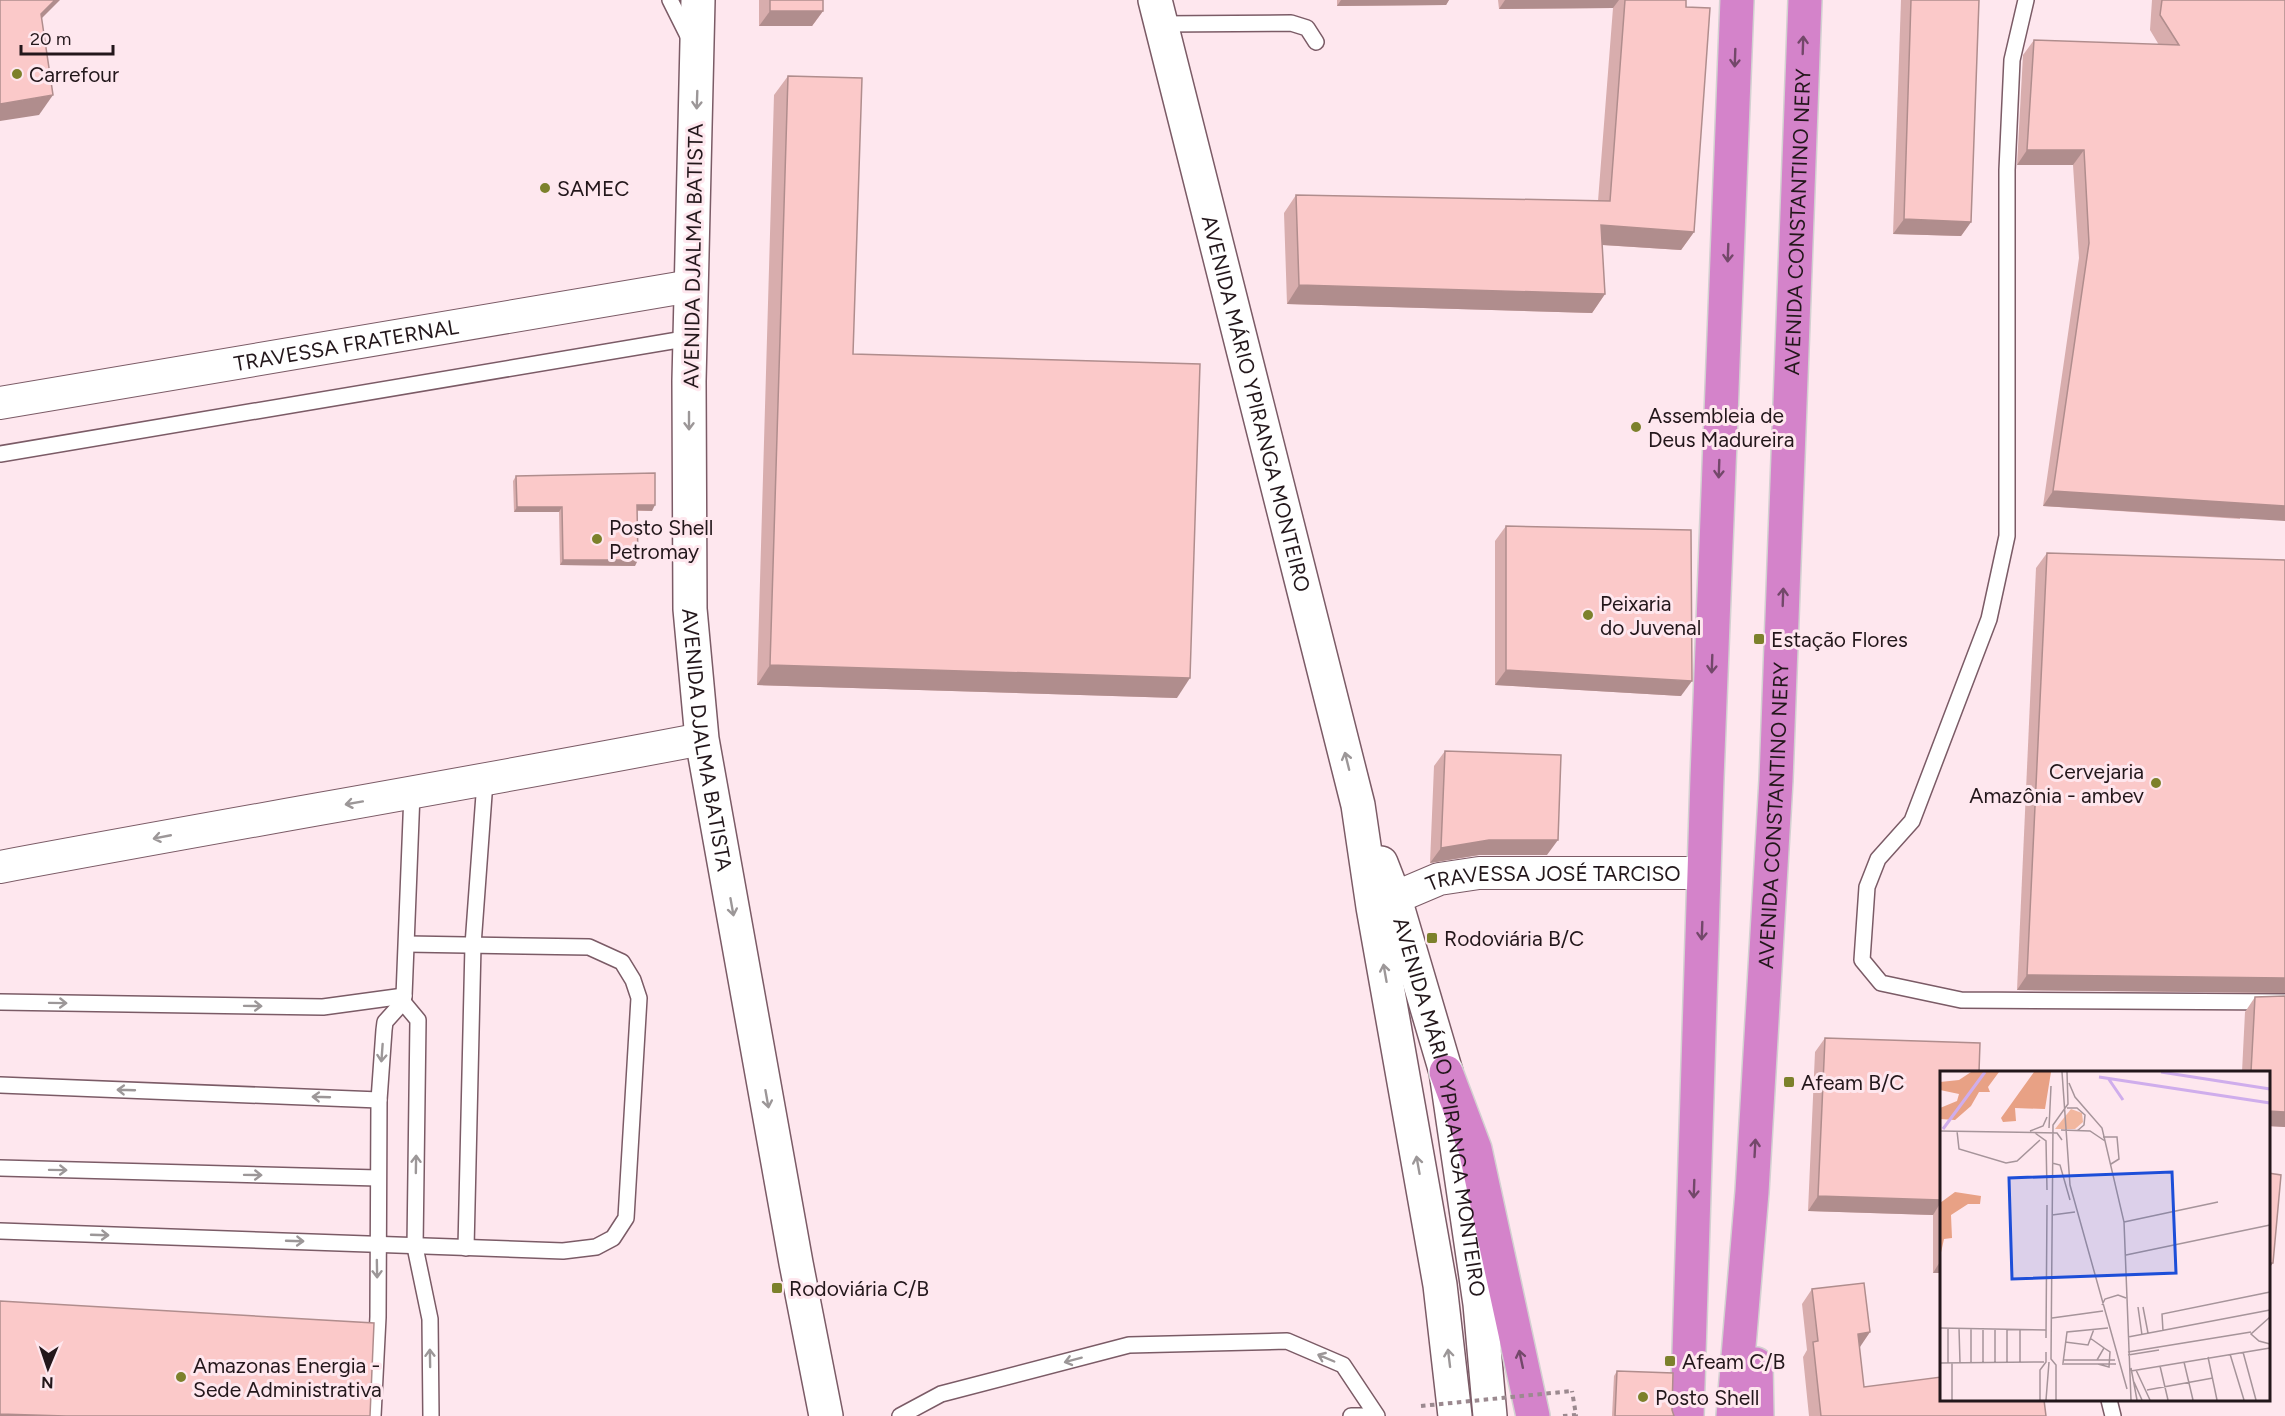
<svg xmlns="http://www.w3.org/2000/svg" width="2285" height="1416" viewBox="0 0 2285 1416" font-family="Figtree,sans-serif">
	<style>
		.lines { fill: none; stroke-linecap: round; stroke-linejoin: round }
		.service-casing { stroke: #7b5b66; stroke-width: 18 }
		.minor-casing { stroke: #7b5b66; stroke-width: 34 }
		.secondary-casing { stroke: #7b5b66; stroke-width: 36 }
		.trunk-casing { stroke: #d3d1d1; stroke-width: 36 }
		.path { stroke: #9b898f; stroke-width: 4; stroke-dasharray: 4.5 4.5; stroke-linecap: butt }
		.service { stroke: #fff; stroke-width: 15 }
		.minor { stroke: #fff; stroke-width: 32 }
		.secondary { stroke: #fff; stroke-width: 33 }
		.trunk { stroke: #d483ca; stroke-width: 33 }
		.path-bridge { stroke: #9b898f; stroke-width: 4; stroke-dasharray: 4.5 4.5; stroke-linecap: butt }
		.wall { fill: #d8adad }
		.shaded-wall { fill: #b08d8d }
		.building { fill: #fbc9c9; stroke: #b08d8d; stroke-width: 1.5 }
		.oneway { stroke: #73486a }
		.oneway2 { stroke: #9c9798 }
		.poi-dot { fill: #7c812b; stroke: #fee7ee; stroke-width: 2 }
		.labels { text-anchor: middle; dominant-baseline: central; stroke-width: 6; stroke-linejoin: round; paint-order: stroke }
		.poi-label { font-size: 21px; fill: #23171b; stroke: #fee7ee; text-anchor: start }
		.street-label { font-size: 21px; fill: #23171b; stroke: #fee7ee }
		.inset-river { fill: none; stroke: #cfadec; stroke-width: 3 }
		.inset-road { fill: none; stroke: #a6949a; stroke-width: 1.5 }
		.view { fill: #1d4ed8; fill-opacity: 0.15; stroke: #1d4ed8; stroke-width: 3 }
		.inset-edge { fill: none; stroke: #23171b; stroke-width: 3 }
	</style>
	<rect width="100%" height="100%" fill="#fee7ee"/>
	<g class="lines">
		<defs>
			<g id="service">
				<path d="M 670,0 L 690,40"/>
				<path d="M 2026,0 L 2012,60 L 2007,170 L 2007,536 L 1989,619 L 1912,821 L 1878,859 L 1867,887 L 1862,960 L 1881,983 L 1961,1000 L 2285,1002"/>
				<path d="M 1161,24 L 1291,23 L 1307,28 L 1316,42"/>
				<path d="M 0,454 L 690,338"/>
				<path d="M 0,1002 L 323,1007 L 404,996"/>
				<path d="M 403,1002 L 418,1020 L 415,1247 L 430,1319 L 431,1416"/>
				<path d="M 0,1085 L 379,1100"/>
				<path d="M 0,1168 L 378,1178"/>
				<path d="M 0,1231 L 563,1251 L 596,1247 L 613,1238 L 626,1218 L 639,998 L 633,980 L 622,962 L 589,947 L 407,944"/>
				<path d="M 466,1248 L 473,945 L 485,781"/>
				<path d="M 2109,1400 L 2113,1416"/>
				<path d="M 373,1416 L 378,1317 L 379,1100 L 384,1030 L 385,1022 L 403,1002 L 404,996 L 412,793"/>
				<path d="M 900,1416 L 941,1394 L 1129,1345 L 1287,1341 L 1343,1365 L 1377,1416"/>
				<path d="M 1351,1416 L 1366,1416"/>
			</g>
			<g id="minor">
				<path id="s1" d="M 0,403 L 691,286"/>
				<path d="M 0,867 C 234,823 468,784 702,739"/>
				<path id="s2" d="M 1373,907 L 1439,879 L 1479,873 L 1704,873"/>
			</g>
			<g id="secondary">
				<path id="s3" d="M 698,0 L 689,381 L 690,609 L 702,739 L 796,1263 L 826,1416"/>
				<path id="s4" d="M 1155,0 L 1358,805 L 1373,907 L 1440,1285 L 1455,1416"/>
				<path id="s5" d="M 1381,863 L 1395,899 L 1446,1072 L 1480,1304 L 1490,1416"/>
			</g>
			<g id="trunk">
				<path d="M 1446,1072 L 1475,1149 L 1533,1416"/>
				<path d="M 1756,1364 L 1757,1416"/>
				<path d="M 1687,1416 L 1707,778 L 1737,0"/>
				<path id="s6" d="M 1733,1416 L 1752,1192 L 1776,780 L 1805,0"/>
			</g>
		</defs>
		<use href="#service" class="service-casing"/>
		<use href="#minor" class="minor-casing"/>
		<use href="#secondary" class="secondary-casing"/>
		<use href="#trunk" class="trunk-casing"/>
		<path class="path" d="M 1563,1416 L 1576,1415 L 1572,1391"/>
		<use href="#service" class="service"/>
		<use href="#minor" class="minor"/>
		<use href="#secondary" class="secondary"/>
		<use href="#trunk" class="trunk"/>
		<path class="path-bridge" d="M 1421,1406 L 1572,1391"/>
	</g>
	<g class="wall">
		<path d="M 759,0 L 823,0 L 823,11 L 812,26 L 759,26 Z"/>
		<path d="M 1337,0 L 1449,0 L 1446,5 L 1337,6 Z"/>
		<path d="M 1498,0 L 1686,0 L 1694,232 L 1681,250 L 1602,245 L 1605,294 L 1592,313 L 1287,304 L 1284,213 L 1296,195 L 1598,201 L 1613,8 L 1499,9 Z"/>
		<path d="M 1901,0 L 1979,0 L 1971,222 L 1961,236 L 1893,234 Z"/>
		<path d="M 2152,0 L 2285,0 L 2240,519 L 2043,506 L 2079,258 L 2073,165 L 2017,165 L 2023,55 L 2034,40 L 2159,45 L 2150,30 Z"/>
		<path d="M 788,76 L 853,354 L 1177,698 L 757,685 L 774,95 Z"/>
		<path d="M 516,476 L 652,511 L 637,511 L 635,566 L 560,565 L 559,512 L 514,512 L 513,481 Z"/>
		<path d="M 1506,526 L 1681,696 L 1495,685 L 1495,541 Z"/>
		<path d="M 2047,553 L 2285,993 L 2017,990 L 2036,568 Z"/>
		<path d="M 1445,751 L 1547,855 L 1479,855 L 1430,863 L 1434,766 Z"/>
		<path d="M 2285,996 L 2285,1127 L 2268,1126 L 2268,1072 L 2242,1072 L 2245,1012 L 2255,997 Z"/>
		<path d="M 1825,1038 L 1941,1072 L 1941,1273 L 1933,1273 L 1933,1215 L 1808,1211 L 1815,1052 Z"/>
		<path d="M 1812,1289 L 1870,1332 L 1859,1347 L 1864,1387 L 2046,1416 L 1809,1416 L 1803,1357 L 1807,1350 L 1802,1304 Z"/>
		<path d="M 1617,1371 L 1672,1410 L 1674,1416 L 1612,1416 L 1614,1376 Z"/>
	</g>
	<g class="shaded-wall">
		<path d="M 55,0 L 60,0 L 27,33 L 41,14 Z"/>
		<path d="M 1341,0 L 1449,0 L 1446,5 L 1337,6 Z"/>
		<path d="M 1505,0 L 1619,0 L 1613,8 L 1499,9 Z"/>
		<path d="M 770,11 L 823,11 L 812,26 L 759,26 Z"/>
		<path d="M 53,95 L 39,115 L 0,121 L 0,104 Z"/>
		<path d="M 2027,150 L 2084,150 L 2073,165 L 2017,165 Z"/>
		<path d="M 1904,219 L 1971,222 L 1961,236 L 1893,234 Z"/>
		<path d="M 1601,225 L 1694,232 L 1681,250 L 1588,244 Z"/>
		<path d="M 1299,285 L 1605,294 L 1592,313 L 1287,304 Z"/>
		<path d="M 2053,491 L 2285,506 L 2285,521 L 2043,506 Z"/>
		<path d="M 637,505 L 655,505 L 652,511 L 634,510 Z"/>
		<path d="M 517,507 L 562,507 L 559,512 L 514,512 Z"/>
		<path d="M 563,560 L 638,560 L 635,566 L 560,565 Z"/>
		<path d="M 770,665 L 1190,678 L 1177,698 L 757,685 Z"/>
		<path d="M 1506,670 L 1692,681 L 1681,696 L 1495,685 Z"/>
		<path d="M 1489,840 L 1558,840 L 1547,855 L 1479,855 L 1430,863 L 1441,848 Z"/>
		<path d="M 2027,975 L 2285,978 L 2285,993 L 2017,990 Z"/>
		<path d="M 2268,1111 L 2285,1112 L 2285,1127 L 2268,1126 Z"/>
		<path d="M 1818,1196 L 1941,1200 L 1941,1202 L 1933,1215 L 1808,1211 Z"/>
		<path d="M 1941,1260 L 1941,1273 L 1933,1273 Z"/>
		<path d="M 2268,1263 L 2273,1263 L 2268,1270 Z"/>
		<path d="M 1870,1332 L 1860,1347 L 1848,1348 L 1858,1334 Z"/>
		<path d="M 0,1414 L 66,1416 L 0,1416 Z"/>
	</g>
	<g class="building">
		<path d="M 0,0 L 55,0 L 41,14 L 53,95 L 0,104 Z"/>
		<rect x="770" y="0" width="53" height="11"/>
		<path d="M 1625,0 L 1686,0 L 1686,7 L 1710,8 L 1694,232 L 1601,225 L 1605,294 L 1299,285 L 1296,195 L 1610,201 Z"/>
		<path d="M 1911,0 L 1979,0 L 1971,222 L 1904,219 Z"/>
		<path d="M 2162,0 L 2285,0 L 2285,506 L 2053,491 L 2089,243 L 2084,150 L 2027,150 L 2034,40 L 2179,45 L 2160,15 Z"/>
		<path d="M 788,76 L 862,78 L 853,354 L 1200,364 L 1190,678 L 770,665 Z"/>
		<path d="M 655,473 L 655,505 L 637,505 L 638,560 L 563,560 L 562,507 L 517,507 L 516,476 Z"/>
		<path d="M 1506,526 L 1691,530 L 1692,681 L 1506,670 Z"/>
		<path d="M 2047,553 L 2285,560 L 2285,978 L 2027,975 Z"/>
		<path d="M 1445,751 L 1561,755 L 1558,840 L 1489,840 L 1441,848 Z"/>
		<path d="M 2285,996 L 2285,1112 L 2268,1111 L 2268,1072 L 2251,1072 L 2255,997 Z"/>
		<path d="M 1825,1038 L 1980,1043 L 1979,1072 L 1941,1072 L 1941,1200 L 1818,1196 Z"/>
		<path d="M 2268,1173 L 2281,1175 L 2273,1263 L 2268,1263 Z"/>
		<path d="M 1864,1283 L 1870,1332 L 1858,1334 L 1864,1387 L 1941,1377 L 1941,1400 L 2044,1400 L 2046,1416 L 1821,1416 L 1813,1342 L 1818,1341 L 1812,1289 Z"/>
		<path d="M 0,1301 L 374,1323 L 370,1416 L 66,1416 L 0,1414 Z"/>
		<path d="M 1617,1371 L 1673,1373 L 1672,1410 L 1674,1416 L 1615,1416 Z"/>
	</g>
	<defs><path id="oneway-shaft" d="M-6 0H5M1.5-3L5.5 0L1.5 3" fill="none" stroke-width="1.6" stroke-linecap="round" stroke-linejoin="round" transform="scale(1.5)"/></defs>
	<g class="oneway">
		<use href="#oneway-shaft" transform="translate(1803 45) rotate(-88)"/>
		<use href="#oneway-shaft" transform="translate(1735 58) rotate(92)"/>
		<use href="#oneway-shaft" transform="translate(1728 253) rotate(92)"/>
		<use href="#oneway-shaft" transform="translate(1719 469) rotate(92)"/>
		<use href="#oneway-shaft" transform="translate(1783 597) rotate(-88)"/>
		<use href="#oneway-shaft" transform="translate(1712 664) rotate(92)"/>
		<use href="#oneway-shaft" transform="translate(1702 931) rotate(92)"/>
		<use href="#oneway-shaft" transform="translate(1755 1148) rotate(-87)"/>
		<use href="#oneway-shaft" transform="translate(1694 1189) rotate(92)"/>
		<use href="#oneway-shaft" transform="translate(1521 1359) rotate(-102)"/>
	</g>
	<g class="oneway2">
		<use href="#oneway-shaft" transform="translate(697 100) rotate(92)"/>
		<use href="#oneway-shaft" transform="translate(689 421) rotate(90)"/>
		<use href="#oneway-shaft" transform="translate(1347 761) rotate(-104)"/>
		<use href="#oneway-shaft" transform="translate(354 803) rotate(170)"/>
		<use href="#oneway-shaft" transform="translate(162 837) rotate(169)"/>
		<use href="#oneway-shaft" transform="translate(732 907) rotate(80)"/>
		<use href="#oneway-shaft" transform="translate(1385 973) rotate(-100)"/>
		<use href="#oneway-shaft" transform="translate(58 1003) rotate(1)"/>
		<use href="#oneway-shaft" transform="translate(253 1006) rotate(1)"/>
		<use href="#oneway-shaft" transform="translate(382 1053) rotate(94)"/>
		<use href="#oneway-shaft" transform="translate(126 1090) rotate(-178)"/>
		<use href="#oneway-shaft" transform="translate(321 1097) rotate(-178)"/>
		<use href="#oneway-shaft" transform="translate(767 1099) rotate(80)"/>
		<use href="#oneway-shaft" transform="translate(416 1164) rotate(-89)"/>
		<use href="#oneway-shaft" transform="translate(1418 1165) rotate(-100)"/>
		<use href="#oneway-shaft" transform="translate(58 1170) rotate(1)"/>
		<use href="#oneway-shaft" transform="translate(253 1175) rotate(1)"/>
		<use href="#oneway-shaft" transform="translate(100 1235) rotate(2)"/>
		<use href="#oneway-shaft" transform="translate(295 1241) rotate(2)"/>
		<use href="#oneway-shaft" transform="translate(377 1269) rotate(89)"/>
		<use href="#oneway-shaft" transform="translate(430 1358) rotate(-91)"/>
		<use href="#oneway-shaft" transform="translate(1326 1358) rotate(-157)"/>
		<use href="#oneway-shaft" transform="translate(1449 1358) rotate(-97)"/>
		<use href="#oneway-shaft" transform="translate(1073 1360) rotate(165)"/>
	</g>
	<g class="poi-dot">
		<circle cx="17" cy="74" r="6"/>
		<circle cx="545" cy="188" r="6"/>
		<circle cx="1636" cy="427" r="6"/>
		<circle cx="597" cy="539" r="6"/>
		<circle cx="1588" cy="615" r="6"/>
		<rect x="1753" y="633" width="12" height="12" rx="3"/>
		<circle cx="2156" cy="783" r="6"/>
		<rect x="1426" y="932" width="12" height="12" rx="3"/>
		<rect x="1783" y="1076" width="12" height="12" rx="3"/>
		<rect x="771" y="1282" width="12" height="12" rx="3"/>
		<rect x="1664" y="1355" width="12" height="12" rx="3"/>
		<circle cx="181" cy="1377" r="6"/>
		<circle cx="1643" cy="1397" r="6"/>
	</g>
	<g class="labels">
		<g class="poi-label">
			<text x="29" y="74">Carrefour</text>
			<text x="557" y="188">SAMEC</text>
			<text x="1648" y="415">Assembleia de<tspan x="1648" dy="24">Deus Madureira</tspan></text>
			<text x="609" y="527">Posto Shell<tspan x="609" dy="24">Petromay</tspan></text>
			<text x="1600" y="603">Peixaria<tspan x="1600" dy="24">do Juvenal</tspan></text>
			<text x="1771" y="639">Estação Flores</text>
			<text x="2144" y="771" text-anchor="end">Cervejaria<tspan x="2144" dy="24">Amazônia - ambev</tspan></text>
			<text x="1444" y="938">Rodoviária B/C</text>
			<text x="1801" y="1082">Afeam B/C</text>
			<text x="789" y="1288">Rodoviária C/B</text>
			<text x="1682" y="1361">Afeam C/B</text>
			<text x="193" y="1365">Amazonas Energia -<tspan x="193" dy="24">Sede Administrativa</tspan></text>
			<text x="1655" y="1397">Posto Shell</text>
		</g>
		<g class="street-label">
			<text stroke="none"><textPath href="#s6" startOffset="1196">AVENIDA CONSTANTINO NERY</textPath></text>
			<text transform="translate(693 256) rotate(-89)">AVENIDA DJALMA BATISTA</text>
			<text stroke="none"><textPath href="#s1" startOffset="351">TRAVESSA FRATERNAL</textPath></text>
			<text stroke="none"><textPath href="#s4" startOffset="416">AVENIDA MÁRIO YPIRANGA MONTEIRO</textPath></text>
			<text stroke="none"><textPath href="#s3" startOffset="741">AVENIDA DJALMA BATISTA</textPath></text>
			<text stroke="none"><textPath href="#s6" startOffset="602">AVENIDA CONSTANTINO NERY</textPath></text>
			<text stroke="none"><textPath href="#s2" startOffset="186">TRAVESSA JOSÉ TARCISO</textPath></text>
			<text stroke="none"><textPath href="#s5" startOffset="252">AVENIDA MÁRIO YPIRANGA MONTEIRO</textPath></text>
		</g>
	</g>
	<g transform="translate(1940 1071)">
		<rect width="330" height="330" fill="#fee7ee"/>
		<path d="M 131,38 L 142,42 L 143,51 L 135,58 L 115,58 Z" fill="#f2b79f"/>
		<path d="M 31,1 L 59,1 L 48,16 L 50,21 L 39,21 L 31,35 L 15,49 L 0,48 L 0,37 L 17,30 L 19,23 L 0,19 L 0,11 L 19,9 ZM 94,1 L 111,1 L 105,38 L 75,37 L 76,50 L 63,51 L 61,47 ZM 15,121 L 41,125 L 40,133 L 28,133 L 11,144 L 12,167 L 4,168 L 0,186 L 0,132 Z" fill="#e8a185"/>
		<path class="inset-river" d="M 221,1 L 330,18M 159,6 L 330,32M 168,7 L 183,29M 3,58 L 45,1"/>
		<path class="inset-road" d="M 122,1 L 130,114 L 187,318M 129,12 L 135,26 L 162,57 L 184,151 L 191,329M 127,37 L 137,37 L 145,44 L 144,54 L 137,60M 109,57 L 111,15M 121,59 L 150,60 L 165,70M 0,60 L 117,62 L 122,69M 17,60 L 19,78 L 66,92 L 77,90 L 100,69M 90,60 L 103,55 L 107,46M 95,62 L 106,70 L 107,119M 163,66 L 177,66 L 179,88 L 171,93M 112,92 L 120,94 L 130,129M 112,144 L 135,141M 184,151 L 278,131M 186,184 L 330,154M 162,234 L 165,228 L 178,224 L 186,227M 198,236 L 202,264M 203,236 L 208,262M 330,246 L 311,263 L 319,270 L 330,273M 112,247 L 163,240M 0,257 L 106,259M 19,257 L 20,292M 31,257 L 31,292M 43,257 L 43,292M 80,258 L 80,291M 223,260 L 222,243 L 330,221M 188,266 L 330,239M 106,267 L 107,134M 150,267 L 164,277 L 157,289M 125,271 L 148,274 L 154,258M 188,281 L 311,261M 303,281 L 316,329M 290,283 L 304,329M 188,284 L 219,279M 268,286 L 277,329M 123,289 L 175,289M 67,291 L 67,258M 244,291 L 253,329M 0,292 L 104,291M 8,292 L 8,257M 55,292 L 55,258M 123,292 L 127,261 L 168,257M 122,293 L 176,293M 158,293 L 169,296 L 170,281 L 164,277M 220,295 L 228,329M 191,297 L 197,329M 196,299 L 210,329M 191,300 L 330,277M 194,311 L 202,329M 207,319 L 273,307M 12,329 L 12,292M 100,329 L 100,299 L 106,291 L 106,281M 106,329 L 109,291M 116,329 L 116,294 L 111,288 L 113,54 L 128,33 L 127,1"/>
		<path class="view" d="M 232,101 L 236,202 L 72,208 L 69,107 Z"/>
		<rect width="330" height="330" class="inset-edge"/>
	</g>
	<g transform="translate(48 1368) rotate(182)" stroke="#fee7ee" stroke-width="4.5" paint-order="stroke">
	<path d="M0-4.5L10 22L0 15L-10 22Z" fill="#23171b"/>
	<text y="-9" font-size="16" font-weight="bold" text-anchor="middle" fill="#23171b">N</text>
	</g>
	<path d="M21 45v9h92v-9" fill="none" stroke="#23171b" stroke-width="3"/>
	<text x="30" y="45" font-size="18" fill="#23171b" stroke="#fee7ee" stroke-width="4.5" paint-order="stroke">20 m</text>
</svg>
